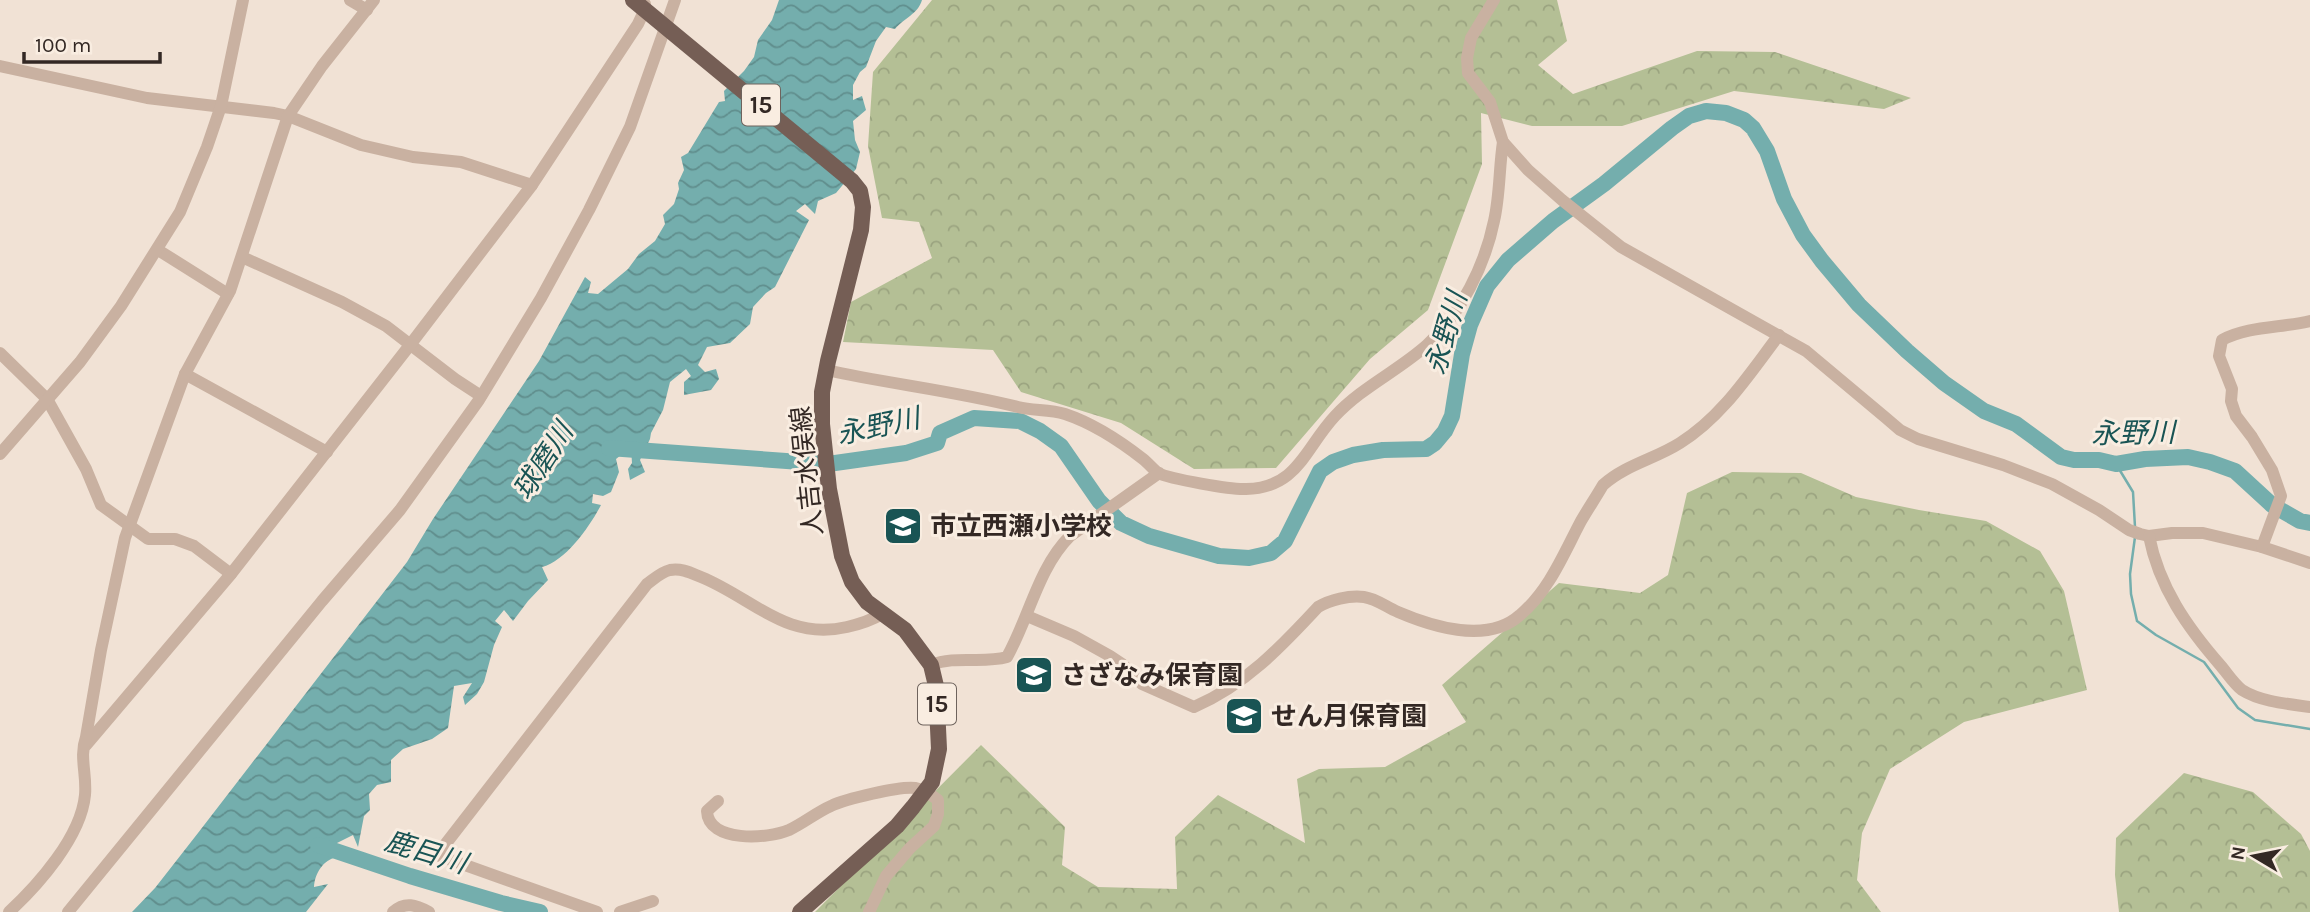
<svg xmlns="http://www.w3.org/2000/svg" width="2310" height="912" viewBox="0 0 2310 912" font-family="Karla,'Noto Sans JP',sans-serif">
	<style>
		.forest { fill: url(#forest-crowns) }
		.water { fill: url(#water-waves) }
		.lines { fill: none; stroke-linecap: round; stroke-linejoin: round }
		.stream { stroke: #74aead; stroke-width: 2.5 }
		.river { stroke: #74aead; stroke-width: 16 }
		.minor { stroke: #c9b1a1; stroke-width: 12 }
		.major { stroke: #755e55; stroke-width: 16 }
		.labels { text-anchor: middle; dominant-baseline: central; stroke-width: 6; stroke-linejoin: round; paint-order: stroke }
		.shield { fill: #f9ede1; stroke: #6e635d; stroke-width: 2 }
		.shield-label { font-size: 24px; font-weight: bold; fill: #332824 }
		.street-label { font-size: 26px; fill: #332824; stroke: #f9ede1 }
		.poi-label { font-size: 26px; font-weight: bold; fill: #332824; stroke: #f9ede1; text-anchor: start }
		.water-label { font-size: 28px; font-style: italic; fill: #195454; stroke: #f9ede1 }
	</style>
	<defs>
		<pattern id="forest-crowns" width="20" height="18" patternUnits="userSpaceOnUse" patternTransform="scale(1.75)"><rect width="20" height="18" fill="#b4bf95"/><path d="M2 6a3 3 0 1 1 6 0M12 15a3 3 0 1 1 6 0" fill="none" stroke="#9ba480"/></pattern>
		<pattern id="water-waves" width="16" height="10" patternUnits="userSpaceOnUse" patternTransform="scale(1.75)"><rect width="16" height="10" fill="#74aead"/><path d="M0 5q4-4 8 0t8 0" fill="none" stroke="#608e8d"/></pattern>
	</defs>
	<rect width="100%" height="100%" fill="#f1e2d5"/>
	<g class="forest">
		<path d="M 932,0 L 1557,0 L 1567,41 L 1538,65 L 1573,94 L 1697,51 L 1775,52 L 1911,98 L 1884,109 L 1734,91 L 1622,126 L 1532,126 L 1481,113 L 1482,164 L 1428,310 L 1370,359 L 1276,468 L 1194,469 L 1121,423 L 1021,392 L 993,350 L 843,342 L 851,302 L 932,258 L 919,222 L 882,218 L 868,146 L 873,72 Z"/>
		<path d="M 1732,472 L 1801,473 L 1856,497 L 1919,510 L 1986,521 L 2040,551 L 2064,591 L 2087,690 L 1964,722 L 1890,769 L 1862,833 L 1857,880 L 1881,912 L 815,912 L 981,745 L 1065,827 L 1062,865 L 1098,887 L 1177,889 L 1175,837 L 1218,795 L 1305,843 L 1297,779 L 1319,769 L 1385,767 L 1466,722 L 1442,685 L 1559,583 L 1640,593 L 1668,575 L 1687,493 Z"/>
		<path d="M 2184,773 L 2253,792 L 2301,834 L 2310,851 L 2310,912 L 2119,912 L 2115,875 L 2116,838 Z"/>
	</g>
	<path class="water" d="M 779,0 L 922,0 C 918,14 904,18 895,29 L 886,27 L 876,41 L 866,67 L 860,72 L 853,85 L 853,100 L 862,96 L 866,110 L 853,121 L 855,140 L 860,152 L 856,169 L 836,193 L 818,201 L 815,214 L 805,204 L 796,211 L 809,220 L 775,287 L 766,293 L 753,307 L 750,324 L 730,343 L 707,347 L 698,365 L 705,372 L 716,369 L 719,379 L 711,390 L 684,395 L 684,382 L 691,376 L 686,369 L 670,382 L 663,410 L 651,433 L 650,439 L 640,460 L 645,472 L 630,480 L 628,469 L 632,463 L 631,447 L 616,459 L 619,472 L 611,492 L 603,496 L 593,494 L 592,503 L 601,505 C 590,526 566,561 542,567 L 548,580 L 528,601 L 513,621 L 504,610 L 495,621 L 502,627 L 494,645 L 484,682 L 477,694 L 465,705 L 463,697 L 472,683 L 454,686 L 448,728 L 432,739 L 403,749 L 391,760 L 391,782 L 377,785 L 369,794 L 370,810 L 364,816 L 358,847 L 353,835 L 335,844 L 337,857 C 323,860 315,873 314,887 L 328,884 L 306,912 L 132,912 L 155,888 L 198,833 L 407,562 L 433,519 L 539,361 L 585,277 L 591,282 L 588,293 L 598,294 L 628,269 L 639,254 L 655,241 L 665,224 L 663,215 L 674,204 L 679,189 L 678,183 L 684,170 L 681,157 L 688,153 L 719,102 L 725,101 L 724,91 L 744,71 L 754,57 L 758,40 L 772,20 Z"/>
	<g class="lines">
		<g class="stream">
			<path d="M 2116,464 L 2133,492 L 2135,527"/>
			<path d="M 2135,537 L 2130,574 L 2131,594 L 2137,621 L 2156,635 L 2204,662 L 2238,708 L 2255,720 L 2310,729"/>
		</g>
		<g class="river">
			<path d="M 609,448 L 828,464 L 906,453 L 937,443 L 940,433 L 974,418 L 1020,421 L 1040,431 L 1061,446 L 1099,501 L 1121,523 L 1149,536 L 1219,556 L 1249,558 L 1271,553 L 1285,541 L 1320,471 L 1333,462 L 1353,455 L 1383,450 L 1426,449 L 1435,443 L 1445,431 L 1452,416 L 1462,354 L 1470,325 L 1487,286 L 1508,260 L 1553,221 L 1604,184 L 1672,128 L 1689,116 L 1706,111 L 1726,113 L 1744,120 L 1753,128 L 1767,151 L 1784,199 L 1803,235 L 1822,261 L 1859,305 L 1907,351 L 1944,383 L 1984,411 L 2016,424 L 2061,457 L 2074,460 L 2099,460 L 2116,464 L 2145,459 L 2188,457 L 2210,462 L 2235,471 L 2272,505 L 2300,521 L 2310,523"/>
			<path d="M 318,845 L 410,876 L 501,903 L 540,912"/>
		</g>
		<g class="minor">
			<path d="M 350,0 L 367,10"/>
			<path d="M 1494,0 L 1471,38 L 1467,58 L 1468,73 L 1490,102 L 1503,142 L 1528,170 L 1562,200 L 1621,247 L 1806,351 L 1886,418 L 1900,430 L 1918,439 L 2003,465 L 2052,484 L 2099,510 L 2129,530 L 2140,534 L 2149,536 L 2172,533 L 2203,533 L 2262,547 L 2310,563"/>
			<path d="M 0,66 L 147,98 L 274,113 L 288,116 L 361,145 L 413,157 L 461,162 L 532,185"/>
			<path d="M 158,250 L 228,294"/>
			<path d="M 242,257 L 342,302 L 386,326 L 455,379 L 481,396"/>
			<path d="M 0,353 L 47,399 L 86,469 L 101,505 L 148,539 L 175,539 L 194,546 L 231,574"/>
			<path d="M 826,370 C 890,384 955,391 1018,407 C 1033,411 1049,409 1065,414 C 1092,423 1120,441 1143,459 C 1148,463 1153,469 1158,473 C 1170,479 1232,490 1246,489 C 1298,488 1305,448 1335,416 C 1362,387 1398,371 1427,345 C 1461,314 1485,265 1494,221 C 1500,195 1499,168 1503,142"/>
			<path d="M 185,374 L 327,452"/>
			<path d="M 0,454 L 80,362 L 121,306 L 180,212 L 207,147 L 221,106 L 243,0"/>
			<path d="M 2149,536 C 2159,587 2187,627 2221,666 C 2227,673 2234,684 2242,690 C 2261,702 2289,704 2310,707"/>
			<path d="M 2262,547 L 2281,496 L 2272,470 L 2252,437 L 2236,416 L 2231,401 L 2232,389 L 2219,356 L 2222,340 C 2248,326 2281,328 2310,321"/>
			<path d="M 1027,616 L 1074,636 L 1110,656 L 1122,664 L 1142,684 L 1194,707 C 1245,685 1281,647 1318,607 C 1330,600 1349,595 1364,597 C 1377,599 1386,607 1398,612 C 1433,627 1488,644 1520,615 C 1549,591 1564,553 1581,521 C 1588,509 1596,497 1603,485 C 1625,465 1655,459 1680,443 C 1722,417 1750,373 1779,335"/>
			<path d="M 931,665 C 956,655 982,664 1007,657 C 1029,618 1038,568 1070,536 L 1159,473"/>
			<path d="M 86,745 L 231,574 L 410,345 L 532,185 L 638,24 L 645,9 L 645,4"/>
			<path d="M 718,801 L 707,811 C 708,843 768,839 789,830 C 804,823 817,812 831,806 C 845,799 900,786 915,788 C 925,790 930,794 938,800 L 938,814 L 934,826 L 910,848 L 886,876 L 869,912"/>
			<path d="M 9,912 C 38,885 81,837 85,795 C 87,774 79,757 86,737 L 101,650 L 125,538 L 185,374 L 230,291 L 288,116 L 322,66 L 374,0"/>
			<path d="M 68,912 L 322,601 L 400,510 L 479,400 L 541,298 L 589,210 L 630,127 L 675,0"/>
			<path d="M 393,912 C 405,901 416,905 429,912"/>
			<path d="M 597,912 L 437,855 L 647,584 C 654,579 661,572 670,570 C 682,568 691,573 701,577 C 753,598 785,641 847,627 C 860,624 870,621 882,614"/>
			<path d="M 620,912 L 653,901"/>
		</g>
		<path class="major" d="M 633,0 L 852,181 L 860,191 L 863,207 L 861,230 L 828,361 L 822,392 L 822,424 L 829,489 L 842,556 L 852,582 L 867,602 L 905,630 L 931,665 L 936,686 L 939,749 L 932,782 L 913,807 L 897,826 L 800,912"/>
	</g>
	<defs>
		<symbol id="school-square" viewBox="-11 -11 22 22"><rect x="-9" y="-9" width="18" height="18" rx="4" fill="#195454" stroke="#f9ede1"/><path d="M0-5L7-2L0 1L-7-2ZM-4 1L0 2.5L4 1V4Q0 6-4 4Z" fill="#fff"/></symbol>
	</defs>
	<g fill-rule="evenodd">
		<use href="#school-square" x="881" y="504" width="44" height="44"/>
		<use href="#school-square" x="1012" y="653" width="44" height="44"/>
		<use href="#school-square" x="1222" y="694" width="44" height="44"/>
	</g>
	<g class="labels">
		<g class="shield">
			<rect x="742" y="84.5" width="38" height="41" rx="5"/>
			<rect x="918" y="683.5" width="38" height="41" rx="5"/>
		</g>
		<g class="shield-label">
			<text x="761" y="105">15</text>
			<text x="937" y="704">15</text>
		</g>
		<g class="street-label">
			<text transform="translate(807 471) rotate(-96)">人吉水俣線</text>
		</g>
		<g class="poi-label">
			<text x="930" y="526">市立西瀬小学校</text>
			<text x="1061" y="675">さざなみ保育園</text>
			<text x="1271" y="716">せん月保育園</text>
		</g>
		<g class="water-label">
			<text transform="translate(1446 333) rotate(-74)">永野川</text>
			<text transform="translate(878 426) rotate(-12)">永野川</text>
			<text transform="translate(2133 433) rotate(-1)">永野川</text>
			<text transform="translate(543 461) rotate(-57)">球磨川</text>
			<text transform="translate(426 852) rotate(17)">鹿目川</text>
		</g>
	</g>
	<g transform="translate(2254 856) rotate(280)" stroke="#f9ede1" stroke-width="5" paint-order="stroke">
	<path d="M0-5L12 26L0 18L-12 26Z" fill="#332824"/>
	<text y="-10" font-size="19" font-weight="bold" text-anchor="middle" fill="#332824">N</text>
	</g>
	<path d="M24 52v10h136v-10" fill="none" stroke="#332824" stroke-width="3.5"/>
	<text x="35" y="52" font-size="21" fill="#332824" stroke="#f9ede1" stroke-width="5" paint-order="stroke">100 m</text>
</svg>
